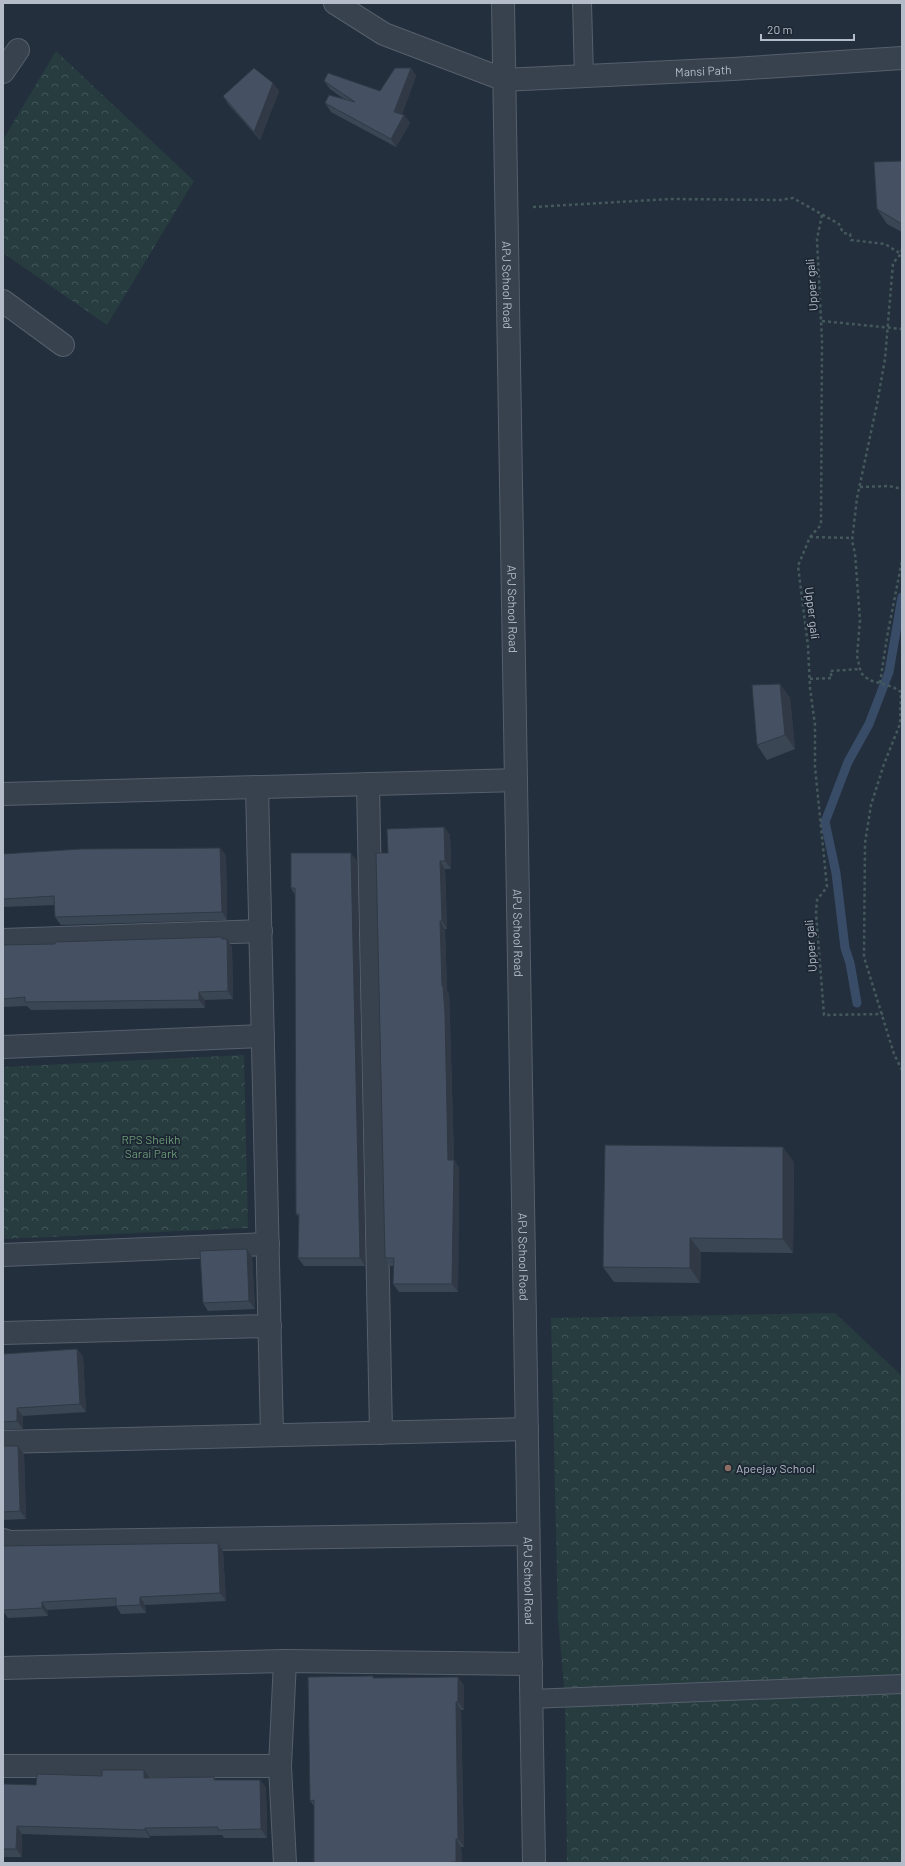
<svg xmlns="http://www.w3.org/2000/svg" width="905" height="1866" viewBox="0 0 905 1866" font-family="Barlow,sans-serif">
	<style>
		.park { fill: url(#park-crowns) }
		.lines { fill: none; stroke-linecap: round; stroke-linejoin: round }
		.stream { stroke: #394c67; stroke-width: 9 }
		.service-casing { stroke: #565f6c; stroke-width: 20 }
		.minor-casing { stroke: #565f6c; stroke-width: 24 }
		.tertiary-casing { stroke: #565f6c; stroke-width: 24 }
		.path { stroke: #44595c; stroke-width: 2.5; stroke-dasharray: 3 3; stroke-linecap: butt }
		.service { stroke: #38414e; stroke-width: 18 }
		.minor { stroke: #38414e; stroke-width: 22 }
		.tertiary { stroke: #38414e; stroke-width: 22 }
		.wall { fill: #3b4654 }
		.shaded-wall { fill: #303945 }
		.building { fill: #455162; stroke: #303945 }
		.education-dot { fill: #8d6e63; stroke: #1d2633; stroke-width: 1.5 }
		.labels { text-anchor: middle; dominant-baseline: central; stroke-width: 3.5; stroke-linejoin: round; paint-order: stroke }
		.street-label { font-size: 12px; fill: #b4bcc9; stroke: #1d2633 }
		.park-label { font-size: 12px; fill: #6b9a76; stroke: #1d2633 }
		.poi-label { font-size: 12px; fill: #b4bcc9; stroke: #1d2633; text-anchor: start }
	</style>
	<defs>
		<pattern id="park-crowns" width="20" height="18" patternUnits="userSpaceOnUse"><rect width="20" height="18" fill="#263c3f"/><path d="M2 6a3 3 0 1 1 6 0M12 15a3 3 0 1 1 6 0" fill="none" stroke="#435659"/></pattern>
	</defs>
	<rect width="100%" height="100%" fill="#242f3e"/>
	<g class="park">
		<path d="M 56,51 L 194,181 L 107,325 L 3,253 L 3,140 Z"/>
		<path d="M 244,1055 L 248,1228 L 3,1239 L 3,1067 Z"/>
		<path d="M 835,1313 L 902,1376 L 902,1863 L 567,1863 L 565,1698 L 558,1619 L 551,1318 Z"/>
	</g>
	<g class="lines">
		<path class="stream" d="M 857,1003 L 850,963 L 845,948 L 836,873 L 825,822 L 848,762 L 869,724 L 889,672 L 902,597"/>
		<defs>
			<g id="service">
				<path d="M 582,3 L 584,77"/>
				<path d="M 531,1699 L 902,1684"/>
			</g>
			<g id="minor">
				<path id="s1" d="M 335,3 L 384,34 L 505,80 L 733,69 L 902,58"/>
				<path d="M 3,72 L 18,50"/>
				<path d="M 3,301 L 63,345"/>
				<path d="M 368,784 L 381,1433"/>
				<path d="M 257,787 L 272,1435"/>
				<path d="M 3,794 L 516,780"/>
				<path d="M 3,940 L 261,931"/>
				<path d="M 3,1047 L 263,1036"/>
				<path d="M 3,1255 L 268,1244"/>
				<path d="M 3,1333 L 270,1326"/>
				<path d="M 3,1442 L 527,1429"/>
				<path d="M 3,1540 L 9,1542 L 528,1534"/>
				<path d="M 285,1661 L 280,1766 L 285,1863"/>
				<path d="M 3,1668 L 285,1661 L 531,1664"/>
				<path d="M 3,1766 L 280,1766"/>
			</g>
			<g id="tertiary">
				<path id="s2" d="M 503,3 L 534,1863"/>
			</g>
		</defs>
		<use href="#service" class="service-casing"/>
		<use href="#minor" class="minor-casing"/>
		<use href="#tertiary" class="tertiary-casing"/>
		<g class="path">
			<path d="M 533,207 L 670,199 L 780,200 L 793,198 L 839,224 L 843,233 L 850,234 L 851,240 L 885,244 L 901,254"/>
			<path d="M 822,215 L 817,239 L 822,341 L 821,525 L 810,537 L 798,566 L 808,646 L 810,688 L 815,725 L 815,767 L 827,887 L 817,900 L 816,913 L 824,1015 L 883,1014"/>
			<path d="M 902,249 L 901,254 L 893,263 L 885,359 L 877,404 L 857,498 L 852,541 L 855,553 L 860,620 L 857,656 L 861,673 L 869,680 L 893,687 L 901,692 L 900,724 L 884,764 L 871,805 L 865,843 L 864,957 L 894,1054 L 902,1070"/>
			<path d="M 822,321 L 902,329"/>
			<path d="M 860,487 L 889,486 L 902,489"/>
			<path d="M 810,537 L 852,538"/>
			<path d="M 810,679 L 832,678 L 830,671 L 860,669"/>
			<path d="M 880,683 L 887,637 L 902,561"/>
		</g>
		<use href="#service" class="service"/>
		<use href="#minor" class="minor"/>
		<use href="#tertiary" class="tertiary"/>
	</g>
	<g class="wall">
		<path d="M 411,68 L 416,76 L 402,114 L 404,115 L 410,123 L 396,147 L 331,112 L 325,103 L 344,99 L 330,89 L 324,81 L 380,91 Z"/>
		<path d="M 279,91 L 260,140 L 228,104 L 223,96 Z"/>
		<path d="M 902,161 L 902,232 L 887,224 L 877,209 Z"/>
		<path d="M 780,684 L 790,698 L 795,749 L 767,760 L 757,745 Z"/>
		<path d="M 444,827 L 450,835 L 451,869 L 445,869 L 447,929 L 445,929 L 447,991 L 449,994 L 450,1022 L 454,1160 L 459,1168 L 458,1292 L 399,1292 L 393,1284 L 394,1266 L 390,1266 L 385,1258 L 388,853 Z"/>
		<path d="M 220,848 L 226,856 L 227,920 L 61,925 L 55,917 L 55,905 L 3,907 L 3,854 Z"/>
		<path d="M 357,861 L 365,1266 L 304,1266 L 298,1258 L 299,1217 L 296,1214 L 295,895 L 291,888 Z"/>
		<path d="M 222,937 L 232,947 L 233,999 L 205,1000 L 205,1008 L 31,1010 L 27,1006 L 3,1007 L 3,945 L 55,944 Z"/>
		<path d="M 794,1162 L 793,1253 L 701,1252 L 700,1283 L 614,1282 L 603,1267 Z"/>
		<path d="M 247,1249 L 252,1257 L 255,1309 L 208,1311 L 203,1303 Z"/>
		<path d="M 77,1349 L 83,1357 L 86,1412 L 23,1416 L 23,1429 L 3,1430 L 3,1354 Z"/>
		<path d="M 3,1446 L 18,1446 L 24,1454 L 26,1519 L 3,1520 Z"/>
		<path d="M 218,1543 L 223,1551 L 226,1601 L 145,1605 L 146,1613 L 121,1614 L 116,1606 L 47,1610 L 48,1616 L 8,1618 L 3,1611 L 3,1546 Z"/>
		<path d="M 373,1676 L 374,1678 L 464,1685 L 464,1710 L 461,1710 L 464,1847 L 461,1847 L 462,1863 L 314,1863 L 314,1806 L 310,1801 Z"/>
		<path d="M 214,1777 L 216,1780 L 260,1780 L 266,1788 L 267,1838 L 224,1838 L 222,1835 L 150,1836 L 150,1838 L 22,1834 L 22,1857 L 3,1857 L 3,1784 L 36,1785 L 149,1778 Z"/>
	</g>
	<g class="shaded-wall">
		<path d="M 411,68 L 416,76 L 400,120 L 394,112 Z"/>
		<path d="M 273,83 L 279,91 L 260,140 L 254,132 Z"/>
		<path d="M 404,115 L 410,123 L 396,147 L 391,139 Z"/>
		<path d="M 780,684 L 790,698 L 795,749 L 785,735 Z"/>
		<path d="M 444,827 L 450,835 L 451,869 L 445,861 Z"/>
		<path d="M 220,848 L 226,856 L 227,920 L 222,912 Z"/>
		<path d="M 351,853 L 357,861 L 365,1266 L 360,1258 Z"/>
		<path d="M 440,861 L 445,869 L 447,929 L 442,921 Z"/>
		<path d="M 440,921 L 445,929 L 447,991 L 449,994 L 450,1022 L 454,1160 L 459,1168 L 458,1292 L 452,1284 Z"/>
		<path d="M 222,937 L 227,943 L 227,939 L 232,947 L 233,999 L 228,991 Z"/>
		<path d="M 199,992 L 205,1000 L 205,1008 L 199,1000 Z"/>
		<path d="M 783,1147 L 794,1162 L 793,1253 L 783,1239 Z"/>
		<path d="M 690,1238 L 701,1252 L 700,1283 L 690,1268 Z"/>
		<path d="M 247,1249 L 252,1257 L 255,1309 L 249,1301 Z"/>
		<path d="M 77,1349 L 83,1357 L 86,1412 L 80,1404 Z"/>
		<path d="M 17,1408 L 23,1416 L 23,1429 L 17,1421 Z"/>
		<path d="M 18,1446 L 24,1454 L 26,1519 L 20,1511 Z"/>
		<path d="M 218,1543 L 223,1551 L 226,1601 L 220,1593 Z"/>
		<path d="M 140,1597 L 145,1605 L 146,1613 L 140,1605 Z"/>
		<path d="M 42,1602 L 47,1610 L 48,1616 L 42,1608 Z"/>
		<path d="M 458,1677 L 464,1685 L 464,1710 L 458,1702 Z"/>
		<path d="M 456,1702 L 461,1710 L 464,1847 L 458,1839 Z"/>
		<path d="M 144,1770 L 150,1778 L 144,1778 Z"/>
		<path d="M 260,1780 L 266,1788 L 267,1838 L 261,1829 Z"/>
		<path d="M 17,1826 L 22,1834 L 22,1857 L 16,1849 Z"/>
		<path d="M 145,1828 L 150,1836 L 150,1838 L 145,1830 Z"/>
		<path d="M 456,1839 L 461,1847 L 462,1863 L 457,1863 L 456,1862 Z"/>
	</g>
	<g class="building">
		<path d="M 254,68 L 273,83 L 254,132 L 223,96 Z"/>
		<path d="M 395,68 L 411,68 L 394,112 L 404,115 L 391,139 L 325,103 L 329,95 L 355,102 L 324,81 L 328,73 L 380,91 Z"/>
		<path d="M 902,161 L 902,224 L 877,209 L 874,162 Z"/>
		<path d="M 780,684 L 785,735 L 757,745 L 752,685 Z"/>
		<path d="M 444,827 L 445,861 L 440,861 L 442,921 L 440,921 L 442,986 L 443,986 L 445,1014 L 448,1160 L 454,1160 L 452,1284 L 393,1284 L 394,1258 L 385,1258 L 376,853 L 388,853 L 387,829 Z"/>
		<path d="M 220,848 L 222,912 L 55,917 L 54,896 L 3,899 L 3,854 L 81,849 Z"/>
		<path d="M 291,853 L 351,853 L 360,1258 L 298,1258 L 299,1214 L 296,1214 L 295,888 L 291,888 Z"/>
		<path d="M 222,937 L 222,939 L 227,939 L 228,991 L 199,992 L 199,1000 L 25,1002 L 25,997 L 3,999 L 3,945 L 55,944 L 55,942 Z"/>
		<path d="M 605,1145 L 783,1147 L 783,1239 L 690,1238 L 690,1268 L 603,1267 Z"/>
		<path d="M 247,1249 L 249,1301 L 203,1303 L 200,1251 Z"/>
		<path d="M 77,1349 L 80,1404 L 17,1408 L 17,1421 L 3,1422 L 3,1354 Z"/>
		<path d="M 3,1446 L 18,1446 L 20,1511 L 3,1512 Z"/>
		<path d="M 218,1543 L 220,1593 L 140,1597 L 140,1605 L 116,1606 L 116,1598 L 42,1602 L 42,1608 L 3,1610 L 3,1546 Z"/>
		<path d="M 373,1676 L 373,1678 L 458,1677 L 458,1702 L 456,1702 L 458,1839 L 456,1839 L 456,1862 L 451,1862 L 451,1863 L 314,1863 L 314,1800 L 310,1801 L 308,1677 Z"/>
		<path d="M 102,1770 L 144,1770 L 144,1778 L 214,1777 L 214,1780 L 260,1780 L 261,1829 L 218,1830 L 218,1827 L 145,1828 L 145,1830 L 17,1826 L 16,1849 L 3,1849 L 3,1784 L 36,1785 L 37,1774 L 102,1776 Z"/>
	</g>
	<circle class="education-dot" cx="728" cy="1468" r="4"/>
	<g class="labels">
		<g class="street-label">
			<text stroke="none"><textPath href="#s1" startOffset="386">Mansi Path</textPath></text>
			<text stroke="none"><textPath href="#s2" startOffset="282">APJ School Road</textPath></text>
			<text transform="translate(811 285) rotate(-94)">Upper gali</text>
			<text stroke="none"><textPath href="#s2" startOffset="606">APJ School Road</textPath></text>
			<text transform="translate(813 613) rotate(83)">Upper gali</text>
			<text stroke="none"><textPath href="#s2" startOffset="930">APJ School Road</textPath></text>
			<text transform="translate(810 946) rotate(-94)">Upper gali</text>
			<text stroke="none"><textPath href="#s2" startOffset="1254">APJ School Road</textPath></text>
			<text stroke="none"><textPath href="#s2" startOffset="1578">APJ School Road</textPath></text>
		</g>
		<g class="park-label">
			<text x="151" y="1139">RPS Sheikh<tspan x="151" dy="14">Sarai Park</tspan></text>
		</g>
		<g class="poi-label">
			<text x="736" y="1468">Apeejay School</text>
		</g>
	</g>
	<rect width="905" height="1866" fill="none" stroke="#b4bcc9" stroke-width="8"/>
	<path d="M761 34v6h93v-6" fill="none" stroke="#b4bcc9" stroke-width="2"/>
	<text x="767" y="34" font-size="12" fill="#b4bcc9" stroke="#1d2633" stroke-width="3" paint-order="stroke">20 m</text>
</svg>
